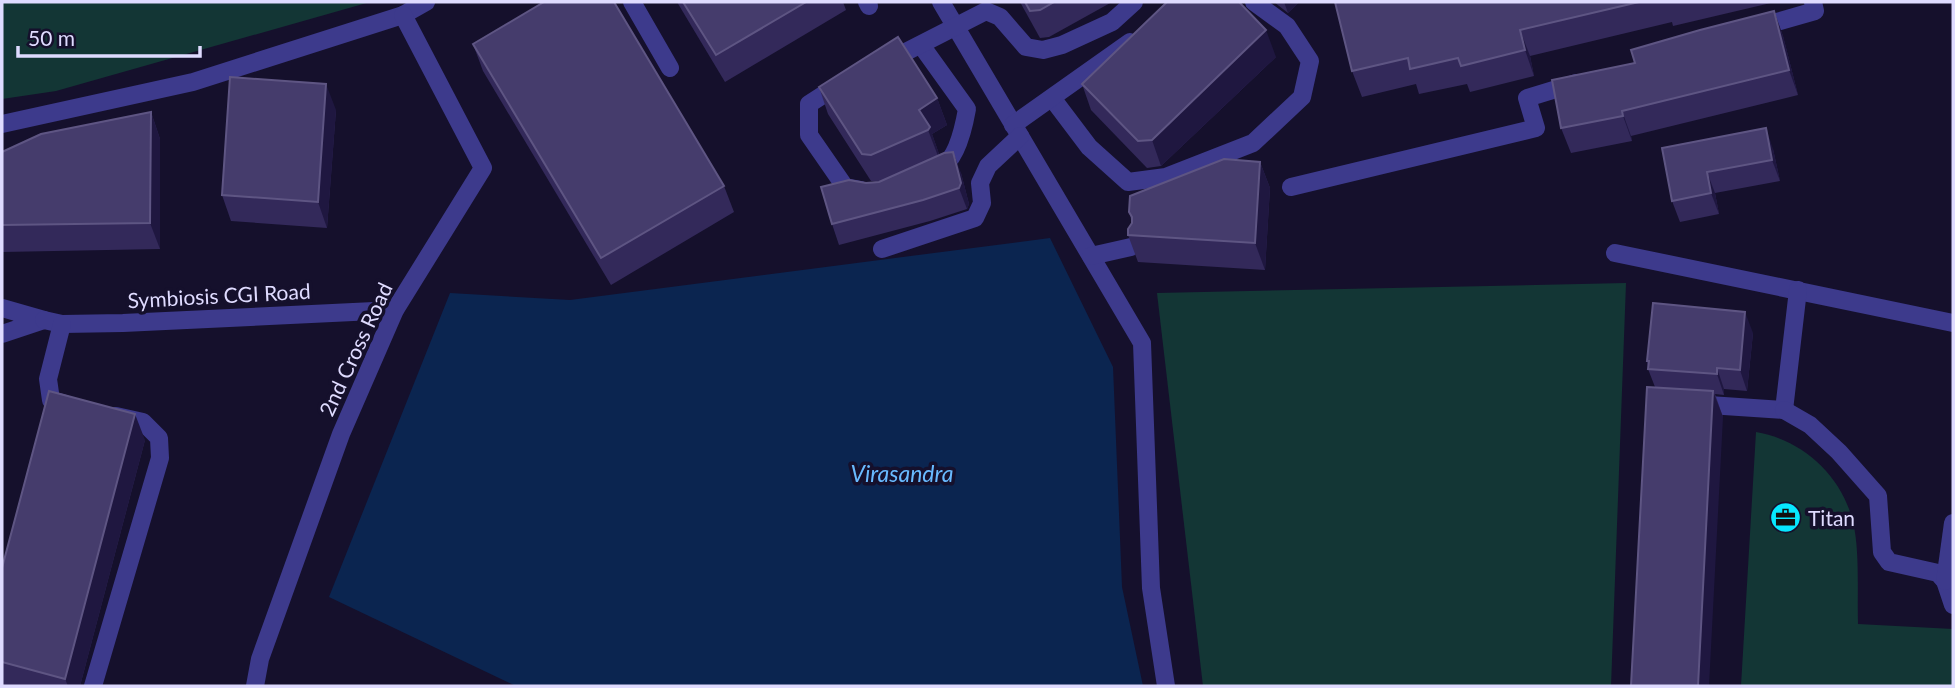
<svg xmlns="http://www.w3.org/2000/svg" width="1955" height="688" viewBox="0 0 1955 688" font-family="Lato,sans-serif">
	<style>
		.green { fill: #133635 }
		.water { fill: #0b2550 }
		.lines { fill: none; stroke-linecap: round; stroke-linejoin: round }
		.minor { stroke: #3d3a8c; stroke-width: 18 }
		.wall { fill: #33295a }
		.shaded-wall { fill: #1f1740 }
		.building { fill: #453c6c; stroke: #5e5583; stroke-width: 2 }
		.labels { text-anchor: middle; dominant-baseline: central; stroke-width: 7; stroke-linejoin: round; paint-order: stroke }
		.street-label { font-size: 21px; fill: #dfdbff; stroke: #15102c }
		.poi-label { font-size: 21px; fill: #dfdbff; stroke: #15102c; text-anchor: start }
		.water-label { font-size: 23px; font-style: italic; fill: #69baff; stroke: #15102c }
	</style>
	<rect width="100%" height="100%" fill="#15102c"/>
	<g class="green">
		<path d="M 2,2 L 370,2 L 56,91 L 2,99 Z"/>
		<path d="M 1626,283 L 1611,686 L 1203,686 L 1157,293 Z"/>
		<path d="M 1756,432 C 1803,440 1842,476 1853,522 C 1860,551 1857,593 1858,624 L 1953,629 L 1953,686 L 1741,686 Z"/>
	</g>
	<path class="water" d="M 1050,238 L 1113,367 L 1122,587 L 1143,686 L 516,686 L 329,597 L 450,293 L 570,300 Z"/>
	<g class="lines">
		<g class="minor">
			<path d="M 632,2 L 670,68"/>
			<path d="M 867,2 L 869,6"/>
			<path d="M 941,2 L 1142,343 L 1151,588 L 1166,686"/>
			<path d="M 1756,28 L 1815,11 L 1813,2"/>
			<path d="M 921,45 L 967,109 C 964,126 957,160 940,168"/>
			<path d="M 888,61 L 986,11 L 1000,17 L 1026,47 L 1043,50 L 1062,45 L 1112,22 L 1134,2"/>
			<path d="M 840,84 L 809,104 L 809,135 L 845,187 L 861,190"/>
			<path d="M 1052,98 L 1089,147 L 1128,182 L 1166,177 L 1253,143 L 1302,97 L 1310,61 L 1287,26 L 1254,2"/>
			<path d="M 2,124 L 193,82 L 403,15 L 426,2"/>
			<path d="M 1013,125 L 1130,42"/>
			<path d="M 1291,187 L 1536,128 L 1527,98 L 1576,83"/>
			<path d="M 882,249 L 975,218 L 982,203 L 980,183 L 988,166 L 1020,136"/>
			<path d="M 1615,253 L 1953,323"/>
			<path d="M 1091,256 L 1131,247"/>
			<path d="M 2,308 L 44,320 L 2,334"/>
			<path d="M 44,320 L 62,324 L 123,323 L 395,310"/>
			<path d="M 62,324 L 48,379 L 51,400 L 65,404"/>
			<path d="M 1694,404 L 1784,410 L 1798,290"/>
			<path d="M 1784,410 L 1810,425 L 1839,452 L 1878,496 L 1882,552 L 1889,562 L 1938,573 L 1945,581 L 1953,605"/>
			<path d="M 1945,581 L 1953,523"/>
			<path d="M 93,686 L 160,458 L 159,438 L 143,422 L 116,416"/>
			<path d="M 255,686 L 260,659 L 341,434 L 395,310 L 483,168 L 403,15"/>
		</g>
	</g>
	<g class="wall">
		<path d="M 677,2 L 843,2 L 846,10 L 725,82 Z"/>
		<path d="M 1020,2 L 1112,2 L 1049,37 L 1040,38 Z"/>
		<path d="M 1274,2 L 1299,2 L 1288,13 Z"/>
		<path d="M 1335,2 L 1775,2 L 1673,26 L 1672,22 L 1530,56 L 1534,76 L 1470,92 L 1467,84 L 1419,94 L 1416,84 L 1362,97 L 1352,71 Z"/>
		<path d="M 1774,11 L 1783,36 L 1798,95 L 1631,136 L 1632,141 L 1571,153 L 1561,128 L 1635,63 Z"/>
		<path d="M 473,44 L 724,186 L 734,212 L 611,285 L 483,71 Z"/>
		<path d="M 1276,57 L 1161,166 L 1147,168 L 1091,110 L 1082,84 Z"/>
		<path d="M 819,87 L 937,98 L 947,125 L 932,134 L 939,154 L 938,156 L 961,173 L 969,204 L 967,209 L 930,221 L 839,245 L 832,224 L 866,183 L 881,182 L 871,181 L 828,114 Z"/>
		<path d="M 336,110 L 327,228 L 231,221 L 222,195 Z"/>
		<path d="M 151,112 L 160,139 L 160,249 L 2,252 L 2,152 Z"/>
		<path d="M 1662,148 L 1773,149 L 1780,181 L 1715,193 L 1719,214 L 1680,222 L 1672,201 Z"/>
		<path d="M 1260,162 L 1270,188 L 1265,270 L 1138,262 L 1128,235 L 1132,223 L 1129,212 Z"/>
		<path d="M 1753,333 L 1747,391 L 1724,389 L 1724,395 L 1715,394 L 1723,417 L 1655,387 L 1648,369 L 1647,361 Z"/>
		<path d="M 145,440 L 80,686 L 2,686 L 2,568 Z"/>
	</g>
	<g class="shaded-wall">
		<path d="M 1284,2 L 1299,2 L 1288,13 Z"/>
		<path d="M 1774,11 L 1783,36 L 1798,95 L 1789,70 Z"/>
		<path d="M 1266,30 L 1276,57 L 1161,166 L 1152,140 Z"/>
		<path d="M 1520,30 L 1530,56 L 1534,76 L 1525,50 Z"/>
		<path d="M 326,84 L 336,110 L 327,228 L 318,202 Z"/>
		<path d="M 937,98 L 947,125 L 932,134 L 939,154 L 938,156 L 928,130 L 919,110 Z"/>
		<path d="M 1622,111 L 1631,136 L 1632,141 L 1623,116 Z"/>
		<path d="M 151,112 L 160,139 L 160,249 L 150,223 Z"/>
		<path d="M 1766,128 L 1773,149 L 1780,181 L 1772,160 Z"/>
		<path d="M 953,152 L 961,173 L 969,204 L 967,209 L 959,188 Z"/>
		<path d="M 1260,162 L 1270,188 L 1265,270 L 1255,243 Z"/>
		<path d="M 1707,172 L 1715,193 L 1719,214 L 1711,193 Z"/>
		<path d="M 1745,312 L 1753,333 L 1747,391 L 1740,370 Z"/>
		<path d="M 1717,368 L 1724,389 L 1724,395 L 1717,374 Z"/>
		<path d="M 1713,391 L 1723,417 L 1709,686 L 1698,686 Z"/>
		<path d="M 135,414 L 145,440 L 80,686 L 68,686 L 65,679 Z"/>
	</g>
	<g class="building">
		<path d="M 544,2 L 614,2 L 724,186 L 601,258 L 473,44 Z"/>
		<path d="M 683,2 L 806,2 L 716,55 Z"/>
		<path d="M 1025,2 L 1054,2 L 1040,10 L 1030,11 Z"/>
		<path d="M 1167,2 L 1239,2 L 1266,30 L 1152,140 L 1138,141 L 1082,84 Z"/>
		<path d="M 1335,2 L 1639,2 L 1520,30 L 1525,50 L 1461,66 L 1458,58 L 1410,69 L 1408,58 L 1352,71 Z"/>
		<path d="M 1774,11 L 1789,70 L 1622,111 L 1623,116 L 1561,128 L 1552,80 L 1635,63 L 1631,50 L 1700,30 Z"/>
		<path d="M 898,37 L 937,98 L 919,110 L 930,127 L 928,130 L 871,155 L 862,154 L 819,87 Z"/>
		<path d="M 230,77 L 326,84 L 318,202 L 222,195 Z"/>
		<path d="M 151,112 L 150,223 L 2,225 L 2,152 L 41,134 Z"/>
		<path d="M 1766,128 L 1772,160 L 1707,172 L 1711,193 L 1672,201 L 1662,148 Z"/>
		<path d="M 953,152 L 961,183 L 959,188 L 923,200 L 832,224 L 821,187 L 849,180 L 866,183 L 879,182 L 944,153 Z"/>
		<path d="M 1224,159 L 1260,162 L 1255,243 L 1128,235 L 1128,229 L 1132,223 L 1132,217 L 1129,212 L 1130,196 Z"/>
		<path d="M 1653,303 L 1745,312 L 1740,370 L 1717,368 L 1717,374 L 1648,369 L 1649,361 L 1647,361 Z"/>
		<path d="M 1647,387 L 1713,391 L 1698,686 L 1631,686 Z"/>
		<path d="M 49,391 L 135,414 L 65,679 L 2,662 L 2,568 Z"/>
	</g>
	<defs>
		<symbol id="office-disc" viewBox="-11 -11 22 22"><circle r="9.5" fill="#07e7ff" stroke="#15102c"/><path d="M-6-3h4V-5.5h4V-3h4V5H-6ZM-1-4.5V-3h2v-1.5ZM-6 0V1H6V0Z" fill="#111"/></symbol>
	</defs>
	<g fill-rule="evenodd">
		<use href="#office-disc" x="1768" y="500" width="35" height="35"/>
	</g>
	<g class="labels">
		<g class="street-label">
			<text transform="translate(219 295) rotate(-3)">Symbiosis CGI Road</text>
			<text transform="translate(355 349) rotate(-65)">2nd Cross Road</text>
		</g>
		<g class="poi-label">
			<text x="1808" y="517">Titan</text>
		</g>
		<g class="water-label">
			<text x="902" y="473">Virasandra</text>
		</g>
	</g>
	<rect width="1955" height="688" fill="none" stroke="#dfdbff" stroke-width="7"/>
	<path d="M18 46v10h182v-10" fill="none" stroke="#dfdbff" stroke-width="3.5"/>
	<text x="28" y="46" font-size="21" fill="#dfdbff" stroke="#15102c" stroke-width="5" paint-order="stroke">50 m</text>
</svg>
